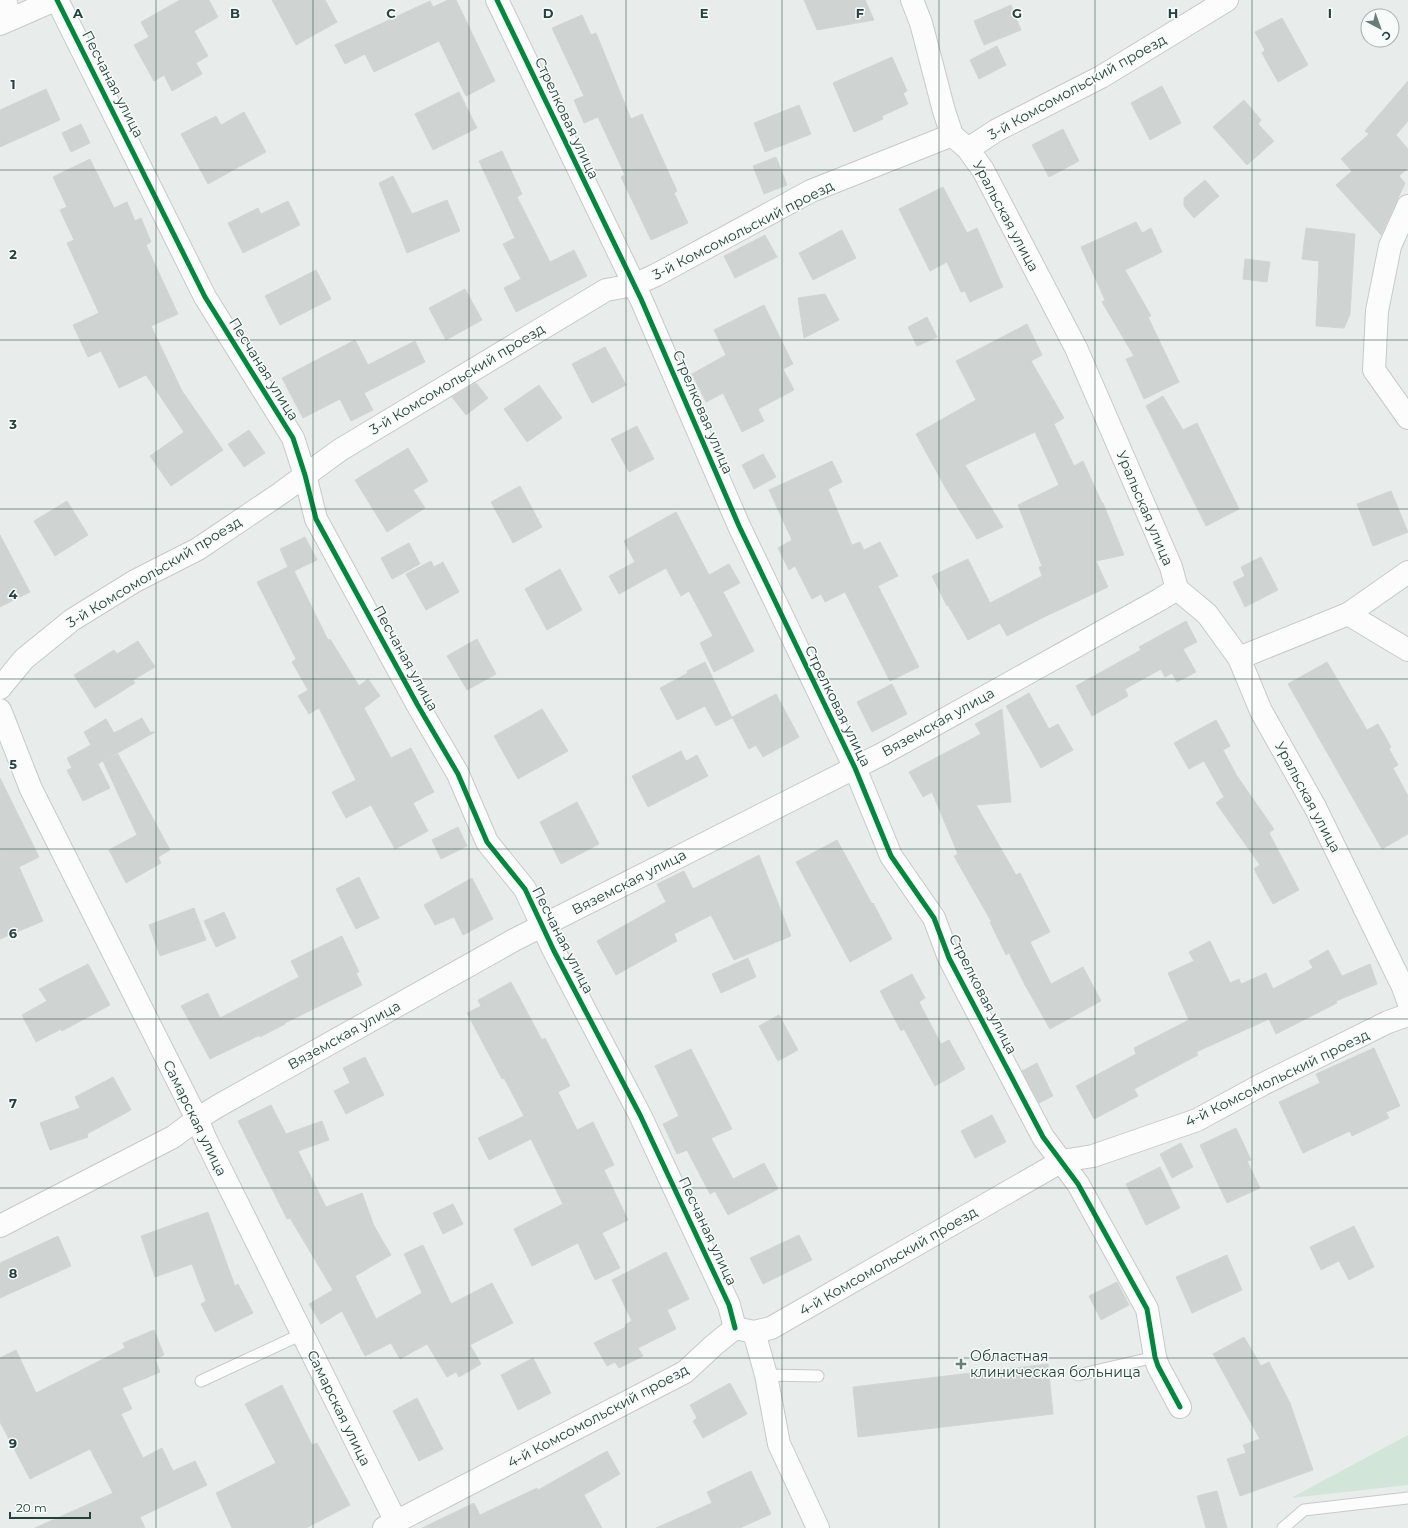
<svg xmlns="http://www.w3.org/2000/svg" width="1408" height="1528" viewBox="0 0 1408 1528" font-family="Montserrat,sans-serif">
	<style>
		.green { fill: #d1e6d8 }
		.building { fill: #cfd4d2; stroke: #d1d6d4 }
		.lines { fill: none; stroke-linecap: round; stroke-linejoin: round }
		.service-casing { stroke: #c5cac8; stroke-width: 13 }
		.minor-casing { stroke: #c5cac8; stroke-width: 24 }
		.service { stroke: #fcfcfc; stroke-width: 11 }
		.minor { stroke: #fcfcfc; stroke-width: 22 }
		.cycleway-casing { stroke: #f7fbf9; stroke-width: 8 }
		.cycleway { stroke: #00873e; stroke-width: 5 }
		.grid { fill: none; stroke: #24423a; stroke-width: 1; stroke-opacity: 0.55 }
		.poi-dot { fill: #697e78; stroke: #f7fbf9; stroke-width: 1.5 }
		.labels { text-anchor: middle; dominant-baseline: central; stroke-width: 3; stroke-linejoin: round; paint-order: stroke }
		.street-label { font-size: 14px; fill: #24423a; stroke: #f7fbf9 }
		.poi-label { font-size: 14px; fill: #24423a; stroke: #f7fbf9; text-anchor: start }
		.grid-label { font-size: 13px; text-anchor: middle; font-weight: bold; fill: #24423a; stroke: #f7fbf9; stroke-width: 3; stroke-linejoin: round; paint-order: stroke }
	</style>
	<rect width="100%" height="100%" fill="#e8edeb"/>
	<path class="green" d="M 1408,1435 L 1408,1485 L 1291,1498 Z"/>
	<g class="building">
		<path d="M 180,0 L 209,0 L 218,17 L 194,31 L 208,56 L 196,63 L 202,74 L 172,91 L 164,75 L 154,81 L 134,45 L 149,37 L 141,22 Z"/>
		<path d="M 272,0 L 325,0 L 337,22 L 296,45 Z"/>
		<path d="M 448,0 L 456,0 L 495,81 L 466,96 L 439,41 L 374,72 L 365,54 L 345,64 L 335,45 L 430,1 L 433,7 Z"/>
		<path d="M 804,0 L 865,0 L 874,20 L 817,30 Z"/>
		<path d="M 1011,5 L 1021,30 L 984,45 L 974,21 Z"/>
		<path d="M 582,15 L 591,35 L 596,33 L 631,119 L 642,114 L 677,191 L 674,193 L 688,223 L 651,240 L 621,177 L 625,175 L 598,117 L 584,123 L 574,100 L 584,96 L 552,28 Z"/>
		<path d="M 1282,18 L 1308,65 L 1278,82 L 1262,53 L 1265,50 L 1255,32 Z"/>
		<path d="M 997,46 L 1006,65 L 979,79 L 970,60 Z"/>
		<path d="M 892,57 L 907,91 L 903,93 L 908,104 L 882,116 L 883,119 L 854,132 L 833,83 Z"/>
		<path d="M 1408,81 L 1408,121 L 1396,135 L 1408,149 L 1408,168 L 1399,176 L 1405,183 L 1381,235 L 1336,185 L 1352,171 L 1341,159 L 1369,134 L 1365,131 Z"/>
		<path d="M 1162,86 L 1181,123 L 1150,140 L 1131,103 Z"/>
		<path d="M 46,89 L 60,120 L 0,147 L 0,110 Z"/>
		<path d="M 459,92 L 477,128 L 433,150 L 415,114 Z"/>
		<path d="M 1244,100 L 1261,120 L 1258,124 L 1274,141 L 1247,165 L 1213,127 Z"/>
		<path d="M 799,105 L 811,134 L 765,152 L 754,123 Z"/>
		<path d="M 244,112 L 266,152 L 208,184 L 181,134 L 216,116 L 221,125 Z"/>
		<path d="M 81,124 L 90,143 L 71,152 L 62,133 Z"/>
		<path d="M 1063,129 L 1079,161 L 1049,177 L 1032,145 Z"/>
		<path d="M 502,151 L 522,194 L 517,197 L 550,262 L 574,250 L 587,276 L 516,312 L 504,288 L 521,279 L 503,244 L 515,238 L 479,161 Z"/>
		<path d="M 776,157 L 787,185 L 764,194 L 753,166 Z"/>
		<path d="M 90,159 L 114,208 L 127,202 L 135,221 L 141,218 L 151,242 L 146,245 L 178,314 L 151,326 L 182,391 L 223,450 L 171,486 L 150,456 L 184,432 L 146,375 L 119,388 L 101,351 L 88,357 L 73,325 L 99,313 L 67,243 L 74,240 L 60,210 L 67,207 L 53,177 Z"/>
		<path d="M 393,176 L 412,214 L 447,200 L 460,231 L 407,253 L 379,183 Z"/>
		<path d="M 1205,180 L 1219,196 L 1194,218 L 1184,206 L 1184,198 Z"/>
		<path d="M 943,187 L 967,233 L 977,228 L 1003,287 L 970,302 L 965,291 L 961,292 L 947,262 L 930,271 L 899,209 Z"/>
		<path d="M 288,201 L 300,225 L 243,253 L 228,223 L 258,208 L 261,214 Z"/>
		<path d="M 1136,222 L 1142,233 L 1151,228 L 1162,252 L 1125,270 L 1151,316 L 1148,317 L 1179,382 L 1144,399 L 1126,359 L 1134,356 L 1102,302 L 1105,300 L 1081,247 Z"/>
		<path d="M 1306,228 L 1355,234 L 1350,314 L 1344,328 L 1316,326 L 1319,261 L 1302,259 Z"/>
		<path d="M 842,230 L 856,258 L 813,280 L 799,253 Z"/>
		<path d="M 765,235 L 777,257 L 735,278 L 724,256 Z"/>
		<path d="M 1245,259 L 1270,262 L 1267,282 L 1243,279 Z"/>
		<path d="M 316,270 L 331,299 L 280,325 L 265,296 Z"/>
		<path d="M 465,289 L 482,320 L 446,340 L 429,308 Z"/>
		<path d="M 825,294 L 839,320 L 804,338 L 798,298 Z"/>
		<path d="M 764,305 L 793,364 L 783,369 L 794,390 L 758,409 L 764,421 L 742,432 L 723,393 L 706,402 L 692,374 L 726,355 L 714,330 Z"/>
		<path d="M 927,317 L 937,337 L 917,346 L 908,327 Z"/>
		<path d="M 1027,324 L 1042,355 L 1031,361 L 1064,418 L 1054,424 L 1074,466 L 1083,461 L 1102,503 L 1103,503 L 1124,555 L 1096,561 L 1108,587 L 1044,617 L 1007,636 L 1000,623 L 968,640 L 948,605 L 947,606 L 932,576 L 968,559 L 990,603 L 1042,576 L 1039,567 L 1042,566 L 1018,505 L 1059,485 L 1035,432 L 965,465 L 1003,527 L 977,539 L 945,487 L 916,434 L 976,400 L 956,361 Z"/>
		<path d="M 355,340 L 368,365 L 415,341 L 425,362 L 364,393 L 373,410 L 351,421 L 340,399 L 303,418 L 282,378 Z"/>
		<path d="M 605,347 L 626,385 L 592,403 L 572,364 Z"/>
		<path d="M 476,383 L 488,398 L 466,415 L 452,397 Z"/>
		<path d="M 539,385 L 562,418 L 527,442 L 504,409 Z"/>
		<path d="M 1163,396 L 1183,430 L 1197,423 L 1239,509 L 1206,526 L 1146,406 Z"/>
		<path d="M 637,426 L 654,459 L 629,472 L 611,439 Z"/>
		<path d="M 249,430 L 265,453 L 244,467 L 228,444 Z"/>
		<path d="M 408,448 L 428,481 L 413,490 L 425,508 L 387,532 L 355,480 Z"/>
		<path d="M 763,454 L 776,477 L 754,489 L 742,465 Z"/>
		<path d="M 832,461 L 842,482 L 828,489 L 852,545 L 860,542 L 864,550 L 880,542 L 898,576 L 878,586 L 919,667 L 890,681 L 845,592 L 825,602 L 821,594 L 812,599 L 795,566 L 789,570 L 778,548 L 792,540 L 769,490 Z"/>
		<path d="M 520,486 L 542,527 L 513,543 L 491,502 Z"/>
		<path d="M 1391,491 L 1408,532 L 1373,546 L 1357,504 Z"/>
		<path d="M 67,501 L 88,535 L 55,556 L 34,521 Z"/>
		<path d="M 676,512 L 709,575 L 729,564 L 740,583 L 723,592 L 754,651 L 714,672 L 700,643 L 713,636 L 689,591 L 681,596 L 666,568 L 619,594 L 609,576 L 635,562 L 624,541 Z"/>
		<path d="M 0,535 L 30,592 L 0,607 Z"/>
		<path d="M 305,537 L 317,560 L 294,571 L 328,640 L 330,639 L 359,686 L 368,679 L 380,696 L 364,708 L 391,758 L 411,748 L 434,792 L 413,803 L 428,831 L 395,849 L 371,805 L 346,818 L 332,792 L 356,780 L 319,708 L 309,714 L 298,696 L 308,690 L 292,662 L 296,659 L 257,582 L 288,567 L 280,549 Z"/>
		<path d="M 409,543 L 420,564 L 392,579 L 381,558 Z"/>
		<path d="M 1261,557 L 1278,590 L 1245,607 L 1233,582 L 1245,576 L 1241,567 Z"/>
		<path d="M 431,561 L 434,567 L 443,562 L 459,592 L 426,610 L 406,574 Z"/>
		<path d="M 560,569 L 582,610 L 547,630 L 525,589 Z"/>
		<path d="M 1186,621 L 1197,642 L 1183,649 L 1196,672 L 1177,682 L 1172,673 L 1165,677 L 1161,669 L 1125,689 L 1128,696 L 1092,716 L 1076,686 L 1141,650 L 1139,647 Z"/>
		<path d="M 477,639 L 496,674 L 467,690 L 447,656 Z"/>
		<path d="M 138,641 L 155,667 L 133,680 L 135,683 L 95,708 L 74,675 L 114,650 L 117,654 Z"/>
		<path d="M 705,662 L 732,718 L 716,726 L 705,706 L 677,720 L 660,688 L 688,673 L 687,671 Z"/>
		<path d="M 1327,662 L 1367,730 L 1378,724 L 1391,747 L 1389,749 L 1398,765 L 1393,768 L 1408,796 L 1408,834 L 1382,849 L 1288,684 Z"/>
		<path d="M 892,684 L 907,714 L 872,732 L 857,702 Z"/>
		<path d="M 1029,693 L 1049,729 L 1058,724 L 1073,750 L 1041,768 L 1006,706 Z"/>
		<path d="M 776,694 L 799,737 L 763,757 L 756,745 L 749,749 L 732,717 Z"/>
		<path d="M 542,709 L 568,751 L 518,779 L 494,736 Z"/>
		<path d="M 1002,709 L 1011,802 L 976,805 L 1016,875 L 1020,873 L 1050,932 L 1030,942 L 1051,984 L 1083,967 L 1101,1001 L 1050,1029 L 1025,985 L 1009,953 L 1006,955 L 990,922 L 991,921 L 954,856 L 958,854 L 932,792 L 923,797 L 909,772 L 981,734 L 975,724 Z"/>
		<path d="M 142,718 L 150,732 L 155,732 L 105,760 L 118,754 L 170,850 L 158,857 L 161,863 L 126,883 L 109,850 L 137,835 L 103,761 L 98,764 L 110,788 L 83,801 L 67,770 L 72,768 L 67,758 L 91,745 L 84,732 L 106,719 L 114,733 Z"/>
		<path d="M 1216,720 L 1230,746 L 1223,750 L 1237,776 L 1274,829 L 1269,833 L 1299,890 L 1273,904 L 1254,869 L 1260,865 L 1216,803 L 1224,797 L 1204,761 L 1189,769 L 1174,743 Z"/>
		<path d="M 681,751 L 686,761 L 697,755 L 708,776 L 648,807 L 632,776 Z"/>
		<path d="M 0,778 L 39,857 L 19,867 L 43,921 L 0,939 Z"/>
		<path d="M 577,802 L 599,844 L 561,864 L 540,822 Z"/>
		<path d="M 458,827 L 467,846 L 441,859 L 432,840 Z"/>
		<path d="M 837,840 L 872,904 L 873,903 L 892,939 L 850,962 L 796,862 Z"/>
		<path d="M 759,855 L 791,936 L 734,960 L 711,915 L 674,934 L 677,941 L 616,975 L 597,941 L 666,902 L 657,884 L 684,871 L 693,889 Z"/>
		<path d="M 359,877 L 379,918 L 356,929 L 336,889 Z"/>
		<path d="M 472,878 L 493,919 L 463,935 L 454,917 L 435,925 L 424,905 Z"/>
		<path d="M 194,908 L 206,940 L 160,956 L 149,925 Z"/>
		<path d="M 224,912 L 236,938 L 216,947 L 204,921 Z"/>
		<path d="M 342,936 L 359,972 L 356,973 L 362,985 L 285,1023 L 285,1024 L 260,1037 L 260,1035 L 210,1059 L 181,1006 L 208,993 L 220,1018 L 299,977 L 291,961 Z"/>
		<path d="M 1210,941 L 1230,983 L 1239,979 L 1241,984 L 1266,973 L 1273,989 L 1313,968 L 1309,961 L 1328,950 L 1342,976 L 1370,964 L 1377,984 L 1336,1001 L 1337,1003 L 1276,1034 L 1269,1019 L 1196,1052 L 1198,1055 L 1134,1089 L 1138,1096 L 1094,1119 L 1076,1086 L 1136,1054 L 1134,1048 L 1189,1020 L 1168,973 L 1194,961 L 1189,952 Z"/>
		<path d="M 748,958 L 756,977 L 721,993 L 712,974 Z"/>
		<path d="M 88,964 L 110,1005 L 62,1031 L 61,1029 L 36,1042 L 22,1015 L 47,1001 L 39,989 Z"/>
		<path d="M 912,974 L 925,998 L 919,1002 L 941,1044 L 949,1040 L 965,1069 L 935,1086 L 904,1029 L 901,1031 L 880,991 Z"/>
		<path d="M 511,982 L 542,1040 L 545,1038 L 570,1086 L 558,1092 L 577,1130 L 593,1122 L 614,1165 L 604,1170 L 628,1220 L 602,1233 L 620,1268 L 595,1280 L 578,1243 L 532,1266 L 514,1229 L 563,1204 L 531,1139 L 489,1160 L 478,1138 L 524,1116 L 504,1078 L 502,1079 L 467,1013 L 481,1006 L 478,1000 Z"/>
		<path d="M 779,1015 L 798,1050 L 778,1061 L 759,1026 Z"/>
		<path d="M 1374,1048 L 1400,1106 L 1386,1112 L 1389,1118 L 1352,1136 L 1350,1131 L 1303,1153 L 1279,1102 L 1320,1083 L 1316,1074 Z"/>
		<path d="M 691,1049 L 732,1129 L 711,1138 L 733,1179 L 764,1163 L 778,1189 L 728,1215 L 715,1191 L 710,1194 L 687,1150 L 677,1154 L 663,1124 L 679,1116 L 655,1066 Z"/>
		<path d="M 365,1057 L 384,1095 L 346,1114 L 334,1091 L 350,1083 L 343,1068 Z"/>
		<path d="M 1037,1063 L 1053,1096 L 1039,1103 L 1022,1071 Z"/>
		<path d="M 113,1077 L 131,1110 L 87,1134 L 88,1137 L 50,1150 L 40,1123 L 80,1108 L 75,1097 Z"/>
		<path d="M 271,1105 L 286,1134 L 322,1121 L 329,1140 L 298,1151 L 326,1207 L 362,1193 L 374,1226 L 391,1255 L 355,1276 L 376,1319 L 422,1293 L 404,1254 L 423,1245 L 451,1304 L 492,1283 L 513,1323 L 470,1345 L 481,1364 L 459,1377 L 456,1372 L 447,1377 L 427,1344 L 400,1359 L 391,1343 L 365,1356 L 342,1311 L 321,1324 L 309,1304 L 333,1290 L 290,1218 L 287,1219 L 238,1121 Z"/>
		<path d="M 992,1115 L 1006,1142 L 975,1158 L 961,1131 Z"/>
		<path d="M 1236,1128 L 1251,1160 L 1247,1161 L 1260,1188 L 1227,1203 L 1200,1145 Z"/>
		<path d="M 1181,1143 L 1193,1167 L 1172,1178 L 1160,1154 Z"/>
		<path d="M 1160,1167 L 1180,1208 L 1146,1225 L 1126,1184 Z"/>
		<path d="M 453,1204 L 463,1224 L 443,1234 L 433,1213 Z"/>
		<path d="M 208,1212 L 235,1286 L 238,1284 L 253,1313 L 215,1332 L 201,1304 L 206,1301 L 192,1264 L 155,1277 L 141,1236 Z"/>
		<path d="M 1354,1226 L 1374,1267 L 1349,1280 L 1339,1261 L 1321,1270 L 1310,1247 Z"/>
		<path d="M 799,1235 L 812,1260 L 763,1284 L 750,1258 Z"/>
		<path d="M 58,1236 L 71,1266 L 0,1298 L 0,1263 Z"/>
		<path d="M 666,1252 L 689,1299 L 667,1310 L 676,1329 L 638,1348 L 643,1356 L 619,1368 L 615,1362 L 607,1366 L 594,1343 L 626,1327 L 625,1325 L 632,1321 L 612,1280 Z"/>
		<path d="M 1227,1255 L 1242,1290 L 1192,1313 L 1176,1277 Z"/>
		<path d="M 1117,1282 L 1129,1305 L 1101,1320 L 1089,1296 Z"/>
		<path d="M 154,1330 L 164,1355 L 155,1359 L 160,1372 L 122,1388 L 132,1409 L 121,1414 L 143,1458 L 162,1448 L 173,1471 L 195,1461 L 207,1485 L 140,1517 L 145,1528 L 35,1528 L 113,1493 L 90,1449 L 30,1479 L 0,1422 L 0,1358 L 16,1350 L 36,1393 L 125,1348 L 123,1343 Z"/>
		<path d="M 1244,1337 L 1261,1366 L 1269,1362 L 1290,1403 L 1313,1470 L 1240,1496 L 1227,1459 L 1246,1453 L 1243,1445 L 1260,1439 L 1213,1354 Z"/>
		<path d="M 533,1358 L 551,1393 L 518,1410 L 501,1375 Z"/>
		<path d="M 1048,1364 L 1053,1414 L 858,1437 L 853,1387 Z"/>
		<path d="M 730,1383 L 747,1414 L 703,1438 L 693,1421 L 697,1418 L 690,1405 Z"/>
		<path d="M 282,1385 L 312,1445 L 317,1443 L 350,1505 L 306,1528 L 232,1528 L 216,1493 L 276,1463 L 245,1404 Z"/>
		<path d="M 417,1398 L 443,1449 L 419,1461 L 393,1411 Z"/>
		<path d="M 607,1451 L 620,1474 L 584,1495 L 602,1528 L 422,1528 L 474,1503 L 480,1515 L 537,1488 L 538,1490 Z"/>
		<path d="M 751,1471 L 771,1514 L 740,1528 L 656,1528 L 712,1503 L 707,1492 Z"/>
		<path d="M 1217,1491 L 1227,1528 L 1206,1528 L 1197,1496 Z"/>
	</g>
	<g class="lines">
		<defs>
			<g id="service">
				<path d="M 766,1375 L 818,1376"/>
				<path d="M 1078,1375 L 1155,1357"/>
				<path d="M 201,1381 L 302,1334"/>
				<path d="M 1283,1528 L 1304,1510 L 1408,1498"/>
			</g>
			<g id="minor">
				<path d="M 5,0 L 11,19"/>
				<path d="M 57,0 L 205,297 L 293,438 L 305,475 L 316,519 L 417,704 L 458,774 L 487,842 L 525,889 L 554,951 L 640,1115 L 729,1305 L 735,1328"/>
				<path d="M 497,0 L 641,299 L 739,526 L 855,768 L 891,856 L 934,918 L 949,958 L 1043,1137 L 1078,1184 L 1147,1309 L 1155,1357 L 1158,1366 L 1180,1407"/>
				<path d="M 912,0 L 921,23 L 944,111 L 952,135 L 968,149 L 983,170 L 1076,348 L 1171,567 L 1177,589 L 1207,614 L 1239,658 L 1261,711 L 1315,807 L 1403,987 L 1408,1001"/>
				<path d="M 0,24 L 55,0"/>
				<path d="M 968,149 L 997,130 L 1101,77 L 1227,0"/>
				<path d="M 1408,206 L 1390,246 L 1377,311 L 1374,370 L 1408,418"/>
				<path d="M 1348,614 L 1408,650"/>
				<path d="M 1239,658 L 1348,614 L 1408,572"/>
				<path d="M 0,688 L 24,659 L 72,620 L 135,581 L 198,549 L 281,493 L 340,450 L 606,290 L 634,285 L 656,275 L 811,191 L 952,135"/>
				<path d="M 0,710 L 31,789 L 197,1119 L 206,1140 L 396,1522"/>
				<path d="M 0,1226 L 173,1137 L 197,1119 L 218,1106 L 516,939 L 884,753 L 1159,600 L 1177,589"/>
				<path d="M 754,1332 L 766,1375 L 779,1444 L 818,1528"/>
				<path d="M 384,1528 L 685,1372 L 714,1345 L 735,1328 L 754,1332 L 771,1328 L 1062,1161 L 1093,1156 L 1197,1120 L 1263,1084 L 1388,1022 L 1408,1015"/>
			</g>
		</defs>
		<use href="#service" class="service-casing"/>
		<use href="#minor" class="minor-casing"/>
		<use href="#service" class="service"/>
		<use href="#minor" class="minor"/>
		<defs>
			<g id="cycleway">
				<path d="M 57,0 L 205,297 L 293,438 L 305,475 L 316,519 L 417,704 L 458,774 L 487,842 L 525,889 L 554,951 L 640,1115 L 729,1305 L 735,1328"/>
				<path d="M 497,0 L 641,299 L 739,526 L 855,768 L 891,856 L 934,918 L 949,958 L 1043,1137 L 1078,1184 L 1147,1309 L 1155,1357 L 1158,1366 L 1180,1407"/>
			</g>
		</defs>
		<use href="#cycleway" class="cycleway-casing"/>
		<use href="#cycleway" class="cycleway"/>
	</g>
	<path class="grid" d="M 156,0 L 156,1528M 313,0 L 313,1528M 469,0 L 469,1528M 626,0 L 626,1528M 782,0 L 782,1528M 939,0 L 939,1528M 1095,0 L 1095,1528M 1252,0 L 1252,1528M 0,170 L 1408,170M 0,340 L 1408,340M 0,509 L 1408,509M 0,679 L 1408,679M 0,849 L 1408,849M 0,1019 L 1408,1019M 0,1188 L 1408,1188M 0,1358 L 1408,1358"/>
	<path class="poi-dot" d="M959 1358h4v4h4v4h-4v4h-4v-4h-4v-4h4z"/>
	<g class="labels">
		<g class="street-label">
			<text transform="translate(113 84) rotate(63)">Песчаная улица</text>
			<text transform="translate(1077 87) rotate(-29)">3-й Комсомольский проезд</text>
			<text transform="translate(567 118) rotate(65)">Стрелковая улица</text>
			<text transform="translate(1006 216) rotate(62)">Уральская улица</text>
			<text transform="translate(743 230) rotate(-27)">3-й Комсомольский проезд</text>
			<text transform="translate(264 369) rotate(58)">Песчаная улица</text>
			<text transform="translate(457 379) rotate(-31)">3-й Комсомольский проезд</text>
			<text transform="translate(703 412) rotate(67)">Стрелковая улица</text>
			<text transform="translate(1145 508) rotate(67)">Уральская улица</text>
			<text transform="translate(154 572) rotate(-31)">3-й Комсомольский проезд</text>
			<text transform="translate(406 658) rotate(61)">Песчаная улица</text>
			<text transform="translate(838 706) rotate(64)">Стрелковая улица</text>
			<text transform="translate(938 722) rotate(-29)">Вяземская улица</text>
			<text transform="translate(1308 797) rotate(62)">Уральская улица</text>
			<text transform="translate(629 882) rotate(-27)">Вяземская улица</text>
			<text transform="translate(563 940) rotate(63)">Песчаная улица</text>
			<text transform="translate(983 994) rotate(63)">Стрелковая улица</text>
			<text transform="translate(344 1035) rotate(-29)">Вяземская улица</text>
			<text transform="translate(1277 1078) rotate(-26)">4-й Комсомольский проезд</text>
			<text transform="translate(195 1118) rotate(64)">Самарская улица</text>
			<text transform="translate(708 1231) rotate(65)">Песчаная улица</text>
			<text transform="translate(888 1261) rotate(-30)">4-й Комсомольский проезд</text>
			<text transform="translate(339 1408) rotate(64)">Самарская улица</text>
			<text transform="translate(598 1416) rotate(-28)">4-й Комсомольский проезд</text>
		</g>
		<g class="poi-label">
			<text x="970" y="1356">Областная<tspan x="970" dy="16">клиническая больница</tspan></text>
		</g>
	</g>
	<g class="grid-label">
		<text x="78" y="18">A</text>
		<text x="235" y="18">B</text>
		<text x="391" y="18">C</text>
		<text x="548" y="18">D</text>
		<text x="704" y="18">E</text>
		<text x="860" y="18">F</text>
		<text x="1017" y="18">G</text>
		<text x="1173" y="18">H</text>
		<text x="1330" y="18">I</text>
		<text x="13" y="89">1</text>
		<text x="13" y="259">2</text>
		<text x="13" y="429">3</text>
		<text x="13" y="599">4</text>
		<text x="13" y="769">5</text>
		<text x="13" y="938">6</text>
		<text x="13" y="1108">7</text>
		<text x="13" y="1278">8</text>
		<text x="13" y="1448">9</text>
	</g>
	<g transform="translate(1380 28) rotate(139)"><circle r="19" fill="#f7fbf9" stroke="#a3b1ad"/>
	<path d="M0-3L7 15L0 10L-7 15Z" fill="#697e78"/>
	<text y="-6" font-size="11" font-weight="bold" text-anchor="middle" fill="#24423a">С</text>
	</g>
	<path d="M10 1512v6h80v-6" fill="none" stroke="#24423a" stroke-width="2"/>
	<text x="16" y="1512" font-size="12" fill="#24423a" stroke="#f7fbf9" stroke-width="3" paint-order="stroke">20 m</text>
</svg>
